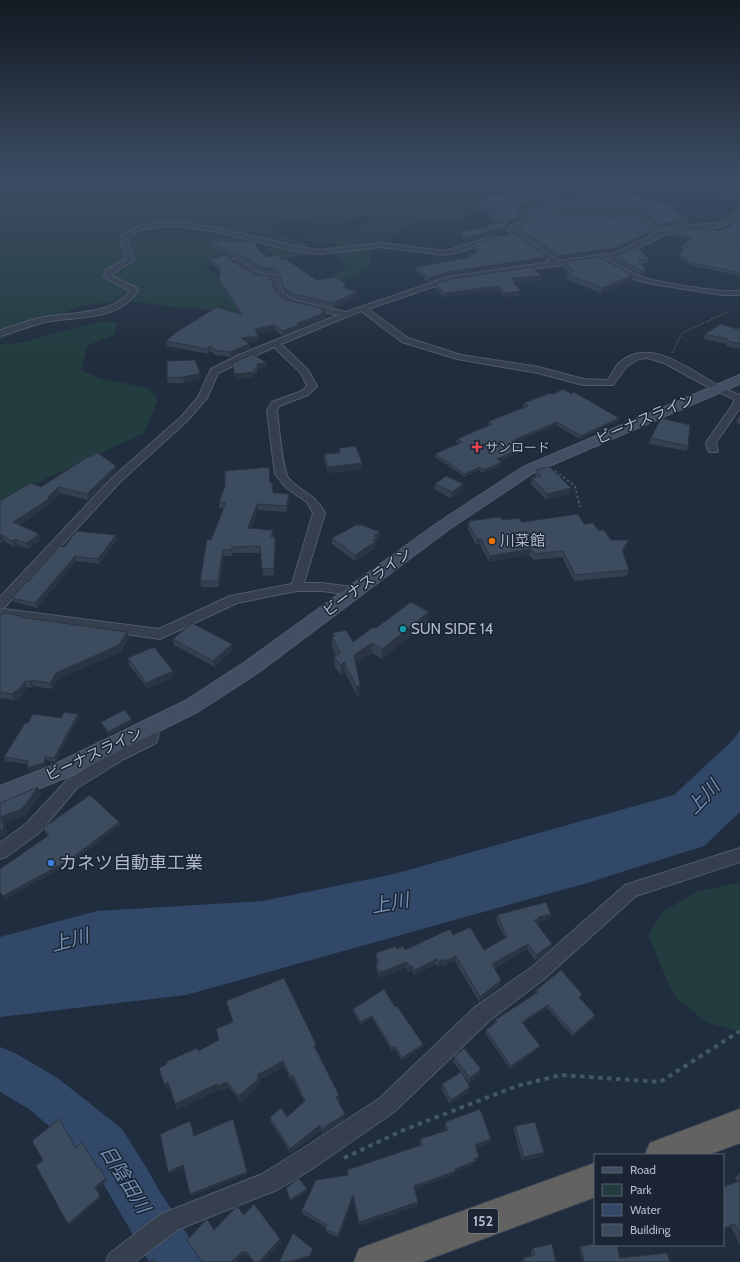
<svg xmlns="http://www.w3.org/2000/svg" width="740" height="1262" viewBox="0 0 740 1262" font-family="Cabin,'Noto Sans JP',sans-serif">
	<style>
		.green { fill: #223c3f }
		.water { fill: #324868 }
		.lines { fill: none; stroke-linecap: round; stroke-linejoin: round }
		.river { fill: #324868; fill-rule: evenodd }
		.minor-casing { stroke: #505a69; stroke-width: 2 }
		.secondary-casing { stroke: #505a69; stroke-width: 2 }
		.trunk-casing { stroke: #404a59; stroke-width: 2 }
		.path-far2 { stroke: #40595c; stroke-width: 1.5; stroke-dasharray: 1.5 1.5; stroke-linecap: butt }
		.path-far1 { stroke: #40595c; stroke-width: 2; stroke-dasharray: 2.5 2.5; stroke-linecap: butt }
		.path { stroke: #40595c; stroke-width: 4; stroke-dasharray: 4.5 4.5; stroke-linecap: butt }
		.minor { fill: #353f4e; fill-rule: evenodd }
		.secondary { fill: #424e62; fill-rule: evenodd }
		.trunk { fill: #646260; fill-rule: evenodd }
		.wall { fill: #344051 }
		.shaded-wall { fill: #2a3442 }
		.building { fill: #3c4b5e; stroke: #2a3442 }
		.health-dot { fill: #e0444e; stroke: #1a2433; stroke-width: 1.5 }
		.food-dot { fill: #e8710a; stroke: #1a2433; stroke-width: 1.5 }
		.culture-dot { fill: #0f9aa8; stroke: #1a2433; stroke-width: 1.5 }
		.shop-dot { fill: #3f7fe0; stroke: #1a2433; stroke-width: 1.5 }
		.labels { text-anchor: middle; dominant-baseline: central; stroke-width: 3; stroke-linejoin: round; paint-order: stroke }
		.far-poi-label { font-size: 13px; fill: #b0baca; stroke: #1a2433; text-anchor: start }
		.shield { fill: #1a2433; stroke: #838d9d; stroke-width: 1 }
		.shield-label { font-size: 14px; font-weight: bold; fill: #b0baca }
		.street-label { font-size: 15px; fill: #b0baca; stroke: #1a2433 }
		.poi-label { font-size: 15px; fill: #b0baca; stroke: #1a2433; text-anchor: start }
		.near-poi-label { font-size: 18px; fill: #b0baca; stroke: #1a2433; text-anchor: start }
		.near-water-label { font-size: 19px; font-style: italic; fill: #7490b5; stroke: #1a2433 }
	</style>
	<rect width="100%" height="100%" fill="#202d3e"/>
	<g class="green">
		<path d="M 0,180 L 475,180 L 486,192 L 484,206 C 467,218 462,225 440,222 C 435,222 427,220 422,221 C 407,225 382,243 370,253 L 370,268 L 345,281 L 332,283 L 331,275 L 346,267 L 335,244 L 309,241 L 303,233 L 338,232 L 369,222 L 371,217 C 358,216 347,222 334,224 C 315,226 285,215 270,229 L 278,234 L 309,244 L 303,255 C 277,264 273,257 256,238 L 230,245 L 216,258 L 205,266 L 250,303 L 233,312 L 176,307 L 127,301 L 84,305 L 15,332 L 0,341 Z"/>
		<path d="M 531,180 L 546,180 L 558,186 L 559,180 L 604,180 C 593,188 560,195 546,191 C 541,189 534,184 531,180 Z"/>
		<path d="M 99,322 L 117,322 L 115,335 L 88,345 L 81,370 L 100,379 L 146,387 L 158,399 L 144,433 L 5,498 L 0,504 L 0,344 L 20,343 Z"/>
		<path d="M 740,882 L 740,1032 L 706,1022 L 674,996 L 648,935 L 664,911 L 696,892 Z"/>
	</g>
	<path class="water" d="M 740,730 L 740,812 L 704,846 L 587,883 L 186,995 L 0,1017 L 0,937 L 97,911 L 263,901 L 394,874 L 674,795 L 734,739 Z"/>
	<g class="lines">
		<path class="river" d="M 0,1047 L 15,1053 L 59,1079 L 122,1129 L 146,1167 L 159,1190 L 194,1245 L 202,1262 L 149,1262 L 90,1161 L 29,1109 L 0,1092 Z"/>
		<defs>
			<g id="minor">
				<path d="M 631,180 L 653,180 C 641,186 622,179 618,196 L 659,231 L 677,226 L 720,223 L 740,210 L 740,215 L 727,224 L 715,228 L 670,232 L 620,257 L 606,259 C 618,265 630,272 642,277 C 659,283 723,293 740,291 L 740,295 L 722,295 L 653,284 L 636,280 L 597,260 L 450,281 L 368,309 L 408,338 L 461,355 L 539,367 L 583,379 L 608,380 C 612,375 614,367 620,362 C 649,338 686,367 712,382 C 721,387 730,391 740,395 L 740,408 L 717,441 L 716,445 L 718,450 L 717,452 L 709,452 L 706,445 L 707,441 L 733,404 L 734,399 L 716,391 L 664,363 L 647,358 L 639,359 L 627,366 L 613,385 L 583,385 L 538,373 L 457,359 L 402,342 L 361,311 L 281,344 L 308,370 L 317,386 L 308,395 L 279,406 L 277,411 C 279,424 282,471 289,479 C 303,494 313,492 325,513 L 304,583 L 322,583 L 353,587 L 357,588 L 359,591 L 357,594 L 353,595 L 322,591 L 297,591 L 237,603 L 160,639 L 0,616 L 0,610 L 4,609 L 159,629 L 230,596 L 292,584 L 313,513 L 307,502 L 286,488 L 275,474 L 267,411 L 272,402 L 302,391 L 307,386 L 301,373 L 274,347 L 218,373 L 207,398 L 187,421 L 120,482 L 4,608 L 0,609 L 0,597 L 112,478 L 181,417 L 198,397 L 211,369 L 239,355 L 338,315 L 288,304 L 277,296 L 271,279 L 258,278 L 231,263 L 231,259 L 237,259 L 263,274 L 277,275 L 283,293 L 294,300 L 346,312 L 448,277 L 550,262 L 512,234 L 507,229 L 510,226 L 524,221 L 517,214 L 517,212 L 542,206 L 562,212 L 617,215 L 629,211 L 613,197 L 613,191 L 621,183 ZM 542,210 L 562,216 L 617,219 L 632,214 L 655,234 L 615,253 L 558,261 L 514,229 L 531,222 L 524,214 Z"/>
				<path d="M 163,222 L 189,223 L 217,228 L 299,247 L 319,250 L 382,243 L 445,251 L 494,236 L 497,238 L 460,252 L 445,255 L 382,247 L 319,254 L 299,252 L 217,232 L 189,227 L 163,226 L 142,229 L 127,238 L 134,260 L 113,273 L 112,276 L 137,288 L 138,290 C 121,321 75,316 45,322 C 30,326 15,332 0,336 L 0,330 C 14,326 29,320 44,317 C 68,313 116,314 130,291 L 104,277 L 106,270 L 126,259 L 120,237 L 138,226 Z"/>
				<path d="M 151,722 L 156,724 C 159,730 159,737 156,743 L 124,759 L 77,788 L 39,833 L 6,857 L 0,859 L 0,843 L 27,823 L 67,780 L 114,751 L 144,736 L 144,728 L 146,724 Z"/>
				<path d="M 740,848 L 740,862 L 636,896 L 544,979 L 489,1021 L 394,1112 L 312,1169 L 277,1190 L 177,1230 L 135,1262 L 106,1262 L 109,1254 L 161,1214 L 262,1174 L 296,1153 L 380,1098 L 475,1007 L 532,967 L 625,885 Z"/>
			</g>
			<path id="secondary" d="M 740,375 L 740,384 L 533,473 L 448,530 L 259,672 L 199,711 L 65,778 L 0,804 L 0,786 L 51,766 L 185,701 L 245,662 L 436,524 L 523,467 Z"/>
			<g id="trunk">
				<path d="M 740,1109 L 740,1143 L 707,1155 L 645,1155 L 650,1143 Z"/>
				<path d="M 595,1163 L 595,1197 L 421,1262 L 354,1262 L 359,1249 L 372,1244 Z"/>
			</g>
		</defs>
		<use href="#minor" class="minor-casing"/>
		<use href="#secondary" class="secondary-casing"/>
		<use href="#trunk" class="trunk-casing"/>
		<path class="path-far2" d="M 672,353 L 682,333 L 730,311"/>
		<path class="path-far1" d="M 555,471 L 575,486 L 580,507"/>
		<path class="path" d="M 344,1158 L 406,1129 L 517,1086 L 561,1075 L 660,1082 L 740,1031"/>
		<use href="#minor" class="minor"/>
		<use href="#secondary" class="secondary"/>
		<use href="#trunk" class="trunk"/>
	</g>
	<g class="wall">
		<path d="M 596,180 L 626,180 L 617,185 L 612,193 L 627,206 L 626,210 L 617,213 L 562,211 L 542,205 L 519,210 L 517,211 L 522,216 L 521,220 L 509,225 L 507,227 L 507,231 L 467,242 L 461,236 L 461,231 L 485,229 L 486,225 L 498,224 L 490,219 L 490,216 L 477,206 L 478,202 L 479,202 L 480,197 L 550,187 L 567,203 L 589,189 Z"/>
		<path d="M 640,180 L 740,180 L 740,201 L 739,202 L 717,199 L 718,194 L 723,186 L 701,188 L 690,184 L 627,193 L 677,206 L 676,211 L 690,219 L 689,224 L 677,225 L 659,229 L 620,196 L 621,191 Z"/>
		<path d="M 527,212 L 618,217 L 653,230 L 652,234 L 615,252 L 558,259 L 517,229 L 517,226 L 531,220 L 527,215 Z"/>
		<path d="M 740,216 L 740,276 L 690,265 L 678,256 L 679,254 L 685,248 L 681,248 L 682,245 L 689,239 L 667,235 L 668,233 L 708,233 L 719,231 L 726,229 Z"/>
		<path d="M 209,241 L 257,245 L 257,248 L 267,257 L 282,260 L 316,280 L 347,289 L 357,292 L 357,297 L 333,308 L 295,299 L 284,292 L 277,274 L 263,273 L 238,258 L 232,258 L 230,257 L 230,260 L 287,300 L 325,309 L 326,314 L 325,314 L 324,318 L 301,327 L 301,328 L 283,336 L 275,330 L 257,334 L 258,341 L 247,342 L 249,344 L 250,349 L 231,357 L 215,355 L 210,351 L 208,354 L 167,346 L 166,341 L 240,314 L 220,283 L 219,279 L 220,271 L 211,263 L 210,259 L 226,255 L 209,246 Z"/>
		<path d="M 472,245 L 547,257 L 546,261 L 448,276 L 428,282 L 416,271 L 416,267 L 468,258 L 468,255 L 476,253 L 472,248 Z"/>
		<path d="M 612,256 L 649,259 L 648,263 L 641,264 L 645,274 L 642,275 L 611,260 Z"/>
		<path d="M 563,262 L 632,280 L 601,293 L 566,279 L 567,274 L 569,273 L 562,267 Z"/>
		<path d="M 541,280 L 515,282 L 515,283 L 521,295 L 504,297 L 499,290 L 445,297 L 435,288 L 435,284 Z"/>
		<path d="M 740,326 L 740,349 L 726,346 L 726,344 L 704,339 L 705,334 L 737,329 Z"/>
		<path d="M 232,363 L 267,367 L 257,369 L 257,373 L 254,373 L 254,377 L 235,379 Z"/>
		<path d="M 200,372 L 201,377 L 200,377 L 200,379 L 184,383 L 168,383 L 167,378 Z"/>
		<path d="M 524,403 L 618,421 L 580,439 L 556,425 L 517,442 L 524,447 L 524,450 L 500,461 L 502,462 L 501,465 L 483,473 L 479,470 L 465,477 L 435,457 L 435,454 L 459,443 L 456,442 L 457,439 L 490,425 L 488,424 L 489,421 L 524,407 L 523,406 Z"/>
		<path d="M 740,416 L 740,424 L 736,423 L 738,417 Z"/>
		<path d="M 651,438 L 688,446 L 687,451 L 649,444 Z"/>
		<path d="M 339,448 L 362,463 L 362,469 L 328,473 L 324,460 L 324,454 L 339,453 Z"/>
		<path d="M 536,470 L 570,494 L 546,500 L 531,484 L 532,478 L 536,477 L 535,476 Z"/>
		<path d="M 117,472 L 88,500 L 60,493 L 50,503 L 51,504 L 19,525 L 39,534 L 41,540 L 28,549 L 18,545 L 14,547 L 4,541 L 2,543 L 0,542 L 0,501 Z"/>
		<path d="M 270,483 L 273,493 L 289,494 L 290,500 L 286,512 L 258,510 L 251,529 L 273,537 L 275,537 L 276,543 L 274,575 L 263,576 L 261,553 L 232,553 L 232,556 L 224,556 L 219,587 L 201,587 L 200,581 L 211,540 L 224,508 L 219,508 L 219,502 Z"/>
		<path d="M 435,484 L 463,484 L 462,490 L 451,498 L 435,490 Z"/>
		<path d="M 504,520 L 522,522 L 584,524 L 598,530 L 611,540 L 627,546 L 623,553 L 629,570 L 627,576 L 574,581 L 562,557 L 534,560 L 529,555 L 489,562 L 480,545 L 476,545 L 468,529 L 469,521 Z"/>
		<path d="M 116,535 L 117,540 L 99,564 L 76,561 L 37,608 L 14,602 L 12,598 L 64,547 Z"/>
		<path d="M 332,538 L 380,538 L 377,540 L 377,544 L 375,545 L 375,548 L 355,561 L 332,544 Z"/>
		<path d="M 429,612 L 428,622 L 382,659 L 372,653 L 356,664 L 360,685 L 360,695 L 357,696 L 345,672 L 341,675 L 335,667 L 334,657 L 336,655 L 332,647 L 332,637 L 333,637 L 333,633 L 353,642 L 376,628 Z"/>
		<path d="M 0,615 L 22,617 L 129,638 L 121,652 L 58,679 L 52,689 L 33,686 L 32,688 L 27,687 L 22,695 L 15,700 L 0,698 Z"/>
		<path d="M 173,639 L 232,644 L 233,650 L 215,667 L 174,645 Z"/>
		<path d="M 128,658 L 174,677 L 148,689 L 129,665 Z"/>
		<path d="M 79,717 L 55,762 L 46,760 L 45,767 L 29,771 L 28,764 L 5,761 L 4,757 L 28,723 L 61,718 Z"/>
		<path d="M 101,722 L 132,723 L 109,735 L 102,725 Z"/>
		<path d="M 119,822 L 120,825 L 72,862 L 5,899 L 0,892 L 48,836 L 44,831 L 43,828 Z"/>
		<path d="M 497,915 L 550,919 L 538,922 L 538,924 L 537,924 L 552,944 L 551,949 L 535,960 L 527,949 L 494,968 L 500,985 L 479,1002 L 455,961 L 444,966 L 443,964 L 438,967 L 436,964 L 414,975 L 412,970 L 409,972 L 406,967 L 379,978 L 376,969 L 376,964 L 377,963 L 376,958 L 376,953 L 397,949 L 405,950 L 453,935 L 484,950 L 505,938 L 496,920 Z"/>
		<path d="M 536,990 L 582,994 L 580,998 L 594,1018 L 573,1037 L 547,1008 L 523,1023 L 540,1046 L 539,1048 L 510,1069 L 485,1033 L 486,1030 L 495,1024 L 494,1023 L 495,1020 L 536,993 L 535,993 Z"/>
		<path d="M 395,1007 L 423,1044 L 422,1047 L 402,1061 L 395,1049 L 392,1051 L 372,1018 L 361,1025 L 353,1011 L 353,1009 Z"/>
		<path d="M 317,1050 L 339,1095 L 339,1101 L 338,1101 L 345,1119 L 323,1134 L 321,1130 L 291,1154 L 271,1122 L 270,1117 L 287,1117 L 304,1102 L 294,1081 L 292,1082 L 284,1067 L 259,1080 L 260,1083 L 241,1102 L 229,1087 L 220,1091 L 219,1090 L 177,1110 L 175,1104 L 170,1088 L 167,1089 L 164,1084 L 167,1064 L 198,1051 Z"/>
		<path d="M 454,1057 L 481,1069 L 480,1074 L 469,1083 L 463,1075 L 469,1092 L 450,1104 L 441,1089 L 442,1084 L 461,1072 L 453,1062 Z"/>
		<path d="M 445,1122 L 490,1143 L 476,1148 L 478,1161 L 474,1162 L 474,1164 L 455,1172 L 455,1174 L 415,1189 L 418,1206 L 359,1226 L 353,1198 L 339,1238 L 326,1232 L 325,1229 L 326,1227 L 302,1214 L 302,1210 L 347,1175 L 347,1170 L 420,1145 L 420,1139 L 446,1131 L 445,1126 Z"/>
		<path d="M 515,1126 L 544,1152 L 542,1156 L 522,1161 L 514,1131 Z"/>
		<path d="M 739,1174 L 740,1174 L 740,1245 L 731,1227 L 723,1230 L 723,1187 L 738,1182 L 735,1178 Z"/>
		<path d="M 244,1215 L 281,1243 L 263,1262 L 253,1262 L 248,1255 L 246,1257 L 244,1254 L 236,1262 L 202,1262 L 214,1230 Z"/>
		<path d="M 581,1246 L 620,1258 L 670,1262 L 583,1262 L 579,1247 Z"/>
		<path d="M 533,1248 L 556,1262 L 522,1262 L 522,1261 L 524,1258 L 532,1256 L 531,1251 Z"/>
	</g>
	<g class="shaded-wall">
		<path d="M 618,180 L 626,180 L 617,185 L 611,196 L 611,192 Z"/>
		<path d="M 684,180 L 691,180 L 690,184 L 623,193 L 621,191 L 621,190 Z"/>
		<path d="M 725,182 L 724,186 L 701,188 L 702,184 Z"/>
		<path d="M 542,200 L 542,205 L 519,210 L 515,212 L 516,207 L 519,205 Z"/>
		<path d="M 627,206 L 626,210 L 617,213 L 618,209 Z"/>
		<path d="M 677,206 L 676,211 L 672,208 Z"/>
		<path d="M 522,216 L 521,220 L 509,225 L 507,227 L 507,231 L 467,242 L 467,238 L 506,224 L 509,220 Z"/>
		<path d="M 678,220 L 677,225 L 659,229 L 660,225 Z"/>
		<path d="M 653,230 L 652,234 L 615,252 L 558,259 L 559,256 Z"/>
		<path d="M 547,257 L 546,261 L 448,276 L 428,282 L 428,278 L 448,272 Z"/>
		<path d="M 646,270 L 645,274 L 642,275 L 643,271 Z"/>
		<path d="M 633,275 L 632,280 L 601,293 L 602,288 Z"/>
		<path d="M 541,276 L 541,280 L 515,282 L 514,285 L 511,278 Z"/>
		<path d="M 347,285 L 347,290 L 343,287 Z"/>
		<path d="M 499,286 L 499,290 L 445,297 L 445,293 Z"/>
		<path d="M 521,291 L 521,295 L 504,297 L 505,293 Z"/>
		<path d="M 357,292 L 357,297 L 333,308 L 333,303 Z"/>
		<path d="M 325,309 L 326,314 L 325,314 L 324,318 L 301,327 L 301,328 L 283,336 L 283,331 L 322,310 Z"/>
		<path d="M 274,325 L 275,330 L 255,334 L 255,329 Z"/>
		<path d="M 258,336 L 258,341 L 241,343 L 241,338 Z"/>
		<path d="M 249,344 L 250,349 L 231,357 L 230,352 Z"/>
		<path d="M 210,346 L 210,351 L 208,354 L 207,349 Z"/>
		<path d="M 267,363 L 267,367 L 257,369 L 257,373 L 257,364 Z"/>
		<path d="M 200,372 L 201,377 L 200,377 L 200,379 L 184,383 L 183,377 Z"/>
		<path d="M 254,372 L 254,377 L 235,379 L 235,374 Z"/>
		<path d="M 619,418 L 618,421 L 580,439 L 581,436 Z"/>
		<path d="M 557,422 L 556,425 L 514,443 L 514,440 Z"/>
		<path d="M 524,447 L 524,450 L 497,462 L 497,459 Z"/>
		<path d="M 502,462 L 501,465 L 483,473 L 484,470 Z"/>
		<path d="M 362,463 L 362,469 L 328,473 L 328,467 Z"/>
		<path d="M 116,466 L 117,472 L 88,500 L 87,494 Z"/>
		<path d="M 480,467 L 479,470 L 465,477 L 465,474 Z"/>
		<path d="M 463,484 L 462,490 L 451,498 L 452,492 Z"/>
		<path d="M 58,487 L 60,493 L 50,503 L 48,497 Z"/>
		<path d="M 571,488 L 570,494 L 546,500 L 547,494 Z"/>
		<path d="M 289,494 L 290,500 L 286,512 L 286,506 Z"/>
		<path d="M 49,499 L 51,504 L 15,528 L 13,522 Z"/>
		<path d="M 257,504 L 258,510 L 249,535 L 248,528 Z"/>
		<path d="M 273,530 L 274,536 L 272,543 L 271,537 Z"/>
		<path d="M 380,532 L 380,538 L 377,540 L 377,544 L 375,545 L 375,548 L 355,561 L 355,555 L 374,536 Z"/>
		<path d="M 39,534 L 41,540 L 28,549 L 26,543 Z"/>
		<path d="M 2,535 L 4,541 L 2,543 L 0,539 L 0,536 Z"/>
		<path d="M 116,535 L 117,540 L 99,564 L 98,559 Z"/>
		<path d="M 275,537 L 276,543 L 274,575 L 274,568 Z"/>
		<path d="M 16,539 L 18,545 L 14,547 L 12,541 Z"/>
		<path d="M 477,539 L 481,539 L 480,545 L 476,545 Z"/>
		<path d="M 629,540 L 627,546 L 620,556 L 622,550 Z"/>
		<path d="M 232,547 L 232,556 L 231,550 Z"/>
		<path d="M 530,549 L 529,555 L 489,562 L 490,556 Z"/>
		<path d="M 223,550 L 224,556 L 219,587 L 218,581 Z"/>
		<path d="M 75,556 L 76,561 L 37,608 L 35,603 Z"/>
		<path d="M 429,612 L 428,622 L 382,659 L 382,649 Z"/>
		<path d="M 127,632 L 129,638 L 121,652 L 58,679 L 52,689 L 50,683 L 56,673 Z"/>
		<path d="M 372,643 L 372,653 L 355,665 L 354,655 Z"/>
		<path d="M 232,644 L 233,650 L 215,667 L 213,661 Z"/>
		<path d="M 344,662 L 345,672 L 341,675 L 341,665 Z"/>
		<path d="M 173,671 L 174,677 L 148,689 L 146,683 Z"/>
		<path d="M 31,680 L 33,686 L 32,688 L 30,682 Z"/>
		<path d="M 25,681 L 27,687 L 22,695 L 15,700 L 12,694 Z"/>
		<path d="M 360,685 L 360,695 L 357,696 L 356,686 Z"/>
		<path d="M 78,714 L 79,717 L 55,762 L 54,758 Z"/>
		<path d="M 132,719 L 132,723 L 109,735 L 108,732 Z"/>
		<path d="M 45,757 L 46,760 L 45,767 L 29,771 L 27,768 Z"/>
		<path d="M 38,787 L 41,794 L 25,816 L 5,824 L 8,835 L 0,838 L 1,817 Z"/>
		<path d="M 119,822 L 120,825 L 72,862 L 5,899 L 3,896 Z"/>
		<path d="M 551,914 L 550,919 L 538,922 L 538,924 L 532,925 L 534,920 L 538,917 Z"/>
		<path d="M 528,944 L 527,949 L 490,969 L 492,964 Z"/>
		<path d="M 552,944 L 551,949 L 535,960 L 536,955 Z"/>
		<path d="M 456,956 L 455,961 L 444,966 L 445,961 Z"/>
		<path d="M 437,959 L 436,964 L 414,975 L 415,970 Z"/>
		<path d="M 444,959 L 443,964 L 438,967 L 439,962 Z"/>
		<path d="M 407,962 L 406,967 L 379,978 L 379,973 Z"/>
		<path d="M 412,966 L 412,970 L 409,972 L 409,967 Z"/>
		<path d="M 501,980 L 500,985 L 479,1002 L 480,997 Z"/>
		<path d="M 548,1005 L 547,1008 L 521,1024 L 522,1022 Z"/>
		<path d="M 595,1015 L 594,1018 L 573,1037 L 574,1034 Z"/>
		<path d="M 372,1016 L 372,1018 L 361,1025 L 361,1022 Z"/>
		<path d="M 423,1044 L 422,1047 L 402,1061 L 402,1058 Z"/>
		<path d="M 395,1046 L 395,1049 L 392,1051 L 392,1048 Z"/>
		<path d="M 540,1046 L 539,1048 L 510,1069 L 511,1066 Z"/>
		<path d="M 283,1061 L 284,1067 L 259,1080 L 260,1083 L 241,1102 L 239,1096 L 257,1075 Z"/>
		<path d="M 481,1069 L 480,1074 L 469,1083 L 470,1078 Z"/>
		<path d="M 293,1075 L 294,1081 L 292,1082 L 291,1077 Z"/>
		<path d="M 168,1082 L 171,1087 L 167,1089 L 164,1084 Z"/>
		<path d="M 227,1082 L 229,1087 L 220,1091 L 219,1090 L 177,1110 L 175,1104 L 217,1084 Z"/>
		<path d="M 470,1087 L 469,1092 L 450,1104 L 451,1100 Z"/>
		<path d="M 339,1095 L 339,1101 L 336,1102 L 336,1097 Z"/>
		<path d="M 345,1114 L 345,1119 L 323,1134 L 322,1129 Z"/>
		<path d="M 233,1119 L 248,1174 L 191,1196 L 190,1194 Z"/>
		<path d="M 320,1125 L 321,1130 L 291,1154 L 290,1149 Z"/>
		<path d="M 491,1139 L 490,1143 L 474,1149 L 475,1145 Z"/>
		<path d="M 544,1152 L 542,1156 L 522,1161 L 524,1157 Z"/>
		<path d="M 479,1157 L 478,1161 L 474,1162 L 474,1164 L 455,1172 L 455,1174 L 413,1190 L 414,1186 L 455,1169 Z"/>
		<path d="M 183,1165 L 184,1167 L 169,1174 L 168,1172 Z"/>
		<path d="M 100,1168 L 107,1180 L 96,1189 L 101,1198 L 70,1225 L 68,1224 Z"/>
		<path d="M 307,1189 L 308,1191 L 290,1202 L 290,1200 Z"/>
		<path d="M 353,1195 L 353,1198 L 339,1238 L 338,1235 Z"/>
		<path d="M 418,1202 L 418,1206 L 359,1226 L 359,1222 Z"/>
		<path d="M 735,1224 L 731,1227 L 723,1230 L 723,1228 Z"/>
		<path d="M 280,1239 L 281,1243 L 263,1262 L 259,1262 Z"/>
		<path d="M 313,1249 L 313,1251 L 310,1257 L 294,1262 L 288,1262 Z"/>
		<path d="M 243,1251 L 244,1254 L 236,1262 L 231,1262 Z"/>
		<path d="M 246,1251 L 248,1255 L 246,1257 L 245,1253 Z"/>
	</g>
	<g class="building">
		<path d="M 596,180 L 618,180 L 611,192 L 627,206 L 618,209 L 563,206 L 542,200 L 519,205 L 516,207 L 515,210 L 522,216 L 509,220 L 506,224 L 507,226 L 467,238 L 461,231 L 489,228 L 486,225 L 504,223 L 491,215 L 495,214 L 478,202 L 482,201 L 479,200 L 483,199 L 480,197 L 550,187 L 567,203 L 587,187 L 589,189 L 593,182 Z"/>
		<path d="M 640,180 L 684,180 L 621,190 L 625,184 L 629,182 Z"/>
		<path d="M 693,180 L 740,180 L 740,198 L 718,194 L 725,182 L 702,184 Z"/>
		<path d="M 621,191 L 677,206 L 672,208 L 690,219 L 678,220 L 660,225 Z"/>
		<path d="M 542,208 L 562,214 L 618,217 L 632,212 L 653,230 L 615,248 L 559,256 L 517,226 L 533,219 L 527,212 Z"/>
		<path d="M 740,216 L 740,273 L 690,262 L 679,254 L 688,246 L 682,245 L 692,237 L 668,233 L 701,228 L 708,233 L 712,229 L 719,231 L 722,228 L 726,229 Z"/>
		<path d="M 513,233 L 547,257 L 448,272 L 428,278 L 416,267 L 471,257 L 468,255 L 479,252 L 472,245 L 487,239 Z"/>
		<path d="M 209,241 L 257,241 L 256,247 L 267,257 L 277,255 L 282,260 L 286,259 L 316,280 L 336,277 L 347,285 L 343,287 L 357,292 L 333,303 L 294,294 L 284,288 L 277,269 L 263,268 L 237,253 L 231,253 Z"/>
		<path d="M 637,247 L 649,259 L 638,260 L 646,270 L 643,271 L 612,256 L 622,254 Z"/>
		<path d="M 229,254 L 230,260 L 257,275 L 270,276 L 275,292 L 287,300 L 325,309 L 322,310 L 324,312 L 322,313 L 324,313 L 298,323 L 300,324 L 283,331 L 274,325 L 255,329 L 258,336 L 241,338 L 249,344 L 230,352 L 215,350 L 210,346 L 207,349 L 166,341 L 178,331 L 217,307 L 243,315 L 219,279 L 221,268 L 210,259 Z"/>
		<path d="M 598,257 L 633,275 L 602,288 L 567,274 L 574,271 L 563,262 Z"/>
		<path d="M 531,267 L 541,276 L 511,278 L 515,282 L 513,282 L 521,291 L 505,293 L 499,286 L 445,293 L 435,284 L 451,279 Z"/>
		<path d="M 721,324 L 737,329 L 740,326 L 740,344 L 727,341 L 728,339 L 705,334 Z"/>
		<path d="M 253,354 L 267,363 L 257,364 L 257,369 L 253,369 L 254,372 L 235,374 L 232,363 Z"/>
		<path d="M 195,360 L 200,372 L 198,372 L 199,374 L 183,377 L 167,378 L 167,361 Z"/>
		<path d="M 563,389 L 571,394 L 574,392 L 619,418 L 581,436 L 557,422 L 514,440 L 524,447 L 497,459 L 502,462 L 484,470 L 480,467 L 465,474 L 435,454 L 462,442 L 457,439 L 492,424 L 489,421 L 528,406 L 524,403 L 550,393 L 553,394 Z"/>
		<path d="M 661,418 L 690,425 L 688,446 L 651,438 Z"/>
		<path d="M 356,446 L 362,463 L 328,467 L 324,454 L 340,453 L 339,448 Z"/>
		<path d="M 98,453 L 116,466 L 87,494 L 58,487 L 48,497 L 49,499 L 13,522 L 39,534 L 26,543 L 16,539 L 12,541 L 2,535 L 0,536 L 0,501 L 30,483 L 41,487 L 86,458 Z"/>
		<path d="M 269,467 L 270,483 L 272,482 L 273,493 L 289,494 L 286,506 L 257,504 L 248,528 L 273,530 L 271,537 L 275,537 L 274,568 L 262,569 L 260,546 L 232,547 L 231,550 L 223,550 L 218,581 L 200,581 L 207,539 L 211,540 L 226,502 L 219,502 L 225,486 L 225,471 Z"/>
		<path d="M 550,467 L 571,488 L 547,494 L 532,478 L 541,476 L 536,470 Z"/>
		<path d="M 446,476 L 463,484 L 452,492 L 435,484 Z"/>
		<path d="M 578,514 L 584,524 L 593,523 L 598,530 L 604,530 L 611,540 L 629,540 L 622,550 L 629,570 L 575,575 L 563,551 L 535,554 L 530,549 L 490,556 L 481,539 L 477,539 L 468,523 L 470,523 L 469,521 L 499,517 L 504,520 L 519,518 L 522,522 Z"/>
		<path d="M 356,525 L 362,525 L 380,532 L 374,536 L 377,538 L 373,540 L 375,542 L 355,555 L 332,538 Z"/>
		<path d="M 77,531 L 116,535 L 98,559 L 75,556 L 35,603 L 12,598 L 26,582 L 28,582 L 60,545 L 64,547 Z"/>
		<path d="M 411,602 L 429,612 L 382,649 L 372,643 L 354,655 L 360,685 L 356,686 L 344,662 L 341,665 L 334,657 L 340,653 L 332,637 L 335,636 L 333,633 L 346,630 L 353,642 L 373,627 L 376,628 Z"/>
		<path d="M 6,613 L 22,616 L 20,617 L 127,632 L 119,645 L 56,673 L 50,683 L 31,680 L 30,682 L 25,681 L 19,689 L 12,694 L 0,692 L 0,615 Z"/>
		<path d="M 192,623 L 232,644 L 213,661 L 173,639 Z"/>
		<path d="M 151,648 L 155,648 L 173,671 L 146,683 L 128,658 Z"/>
		<path d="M 124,710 L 132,719 L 108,732 L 101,722 Z"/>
		<path d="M 64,712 L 78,714 L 54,758 L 45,757 L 44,763 L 27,768 L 28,761 L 4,757 L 25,723 L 28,723 L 33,714 L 61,718 Z"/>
		<path d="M 38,787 L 22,809 L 1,817 L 4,828 L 0,830 L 0,803 Z"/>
		<path d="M 90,795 L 119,822 L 71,859 L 3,896 L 0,892 L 0,869 L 49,835 L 43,828 Z"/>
		<path d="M 546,902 L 551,914 L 538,917 L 539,919 L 534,920 L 552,944 L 536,955 L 528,944 L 492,964 L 501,980 L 480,997 L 456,956 L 445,961 L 444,959 L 439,962 L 437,959 L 415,970 L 412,966 L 409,967 L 407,962 L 379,973 L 376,964 L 379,962 L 376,953 L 396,946 L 397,949 L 403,946 L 405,950 L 450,929 L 453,935 L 470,927 L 484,950 L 507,937 L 497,915 Z"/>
		<path d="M 561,970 L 582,994 L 579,997 L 595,1015 L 574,1034 L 548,1005 L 522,1022 L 540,1046 L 511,1066 L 486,1030 L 497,1022 L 495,1020 L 538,992 L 536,990 Z"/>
		<path d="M 284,978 L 316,1044 L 314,1046 L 339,1095 L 336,1097 L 345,1114 L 322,1129 L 320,1125 L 290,1149 L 270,1117 L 281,1108 L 287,1117 L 305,1101 L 293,1075 L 291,1077 L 283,1061 L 257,1075 L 259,1078 L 239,1096 L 227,1082 L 218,1086 L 217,1084 L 175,1104 L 168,1082 L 164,1084 L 159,1068 L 167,1064 L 166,1062 L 197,1048 L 198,1051 L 219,1040 L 216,1029 L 233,1022 L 226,1001 Z"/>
		<path d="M 384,989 L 395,1007 L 397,1006 L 423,1044 L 402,1058 L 395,1046 L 392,1048 L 372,1016 L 361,1022 L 353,1009 Z"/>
		<path d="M 464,1048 L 481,1069 L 470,1078 L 454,1057 Z"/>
		<path d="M 461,1072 L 470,1087 L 451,1100 L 442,1084 Z"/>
		<path d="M 480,1109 L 491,1139 L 475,1145 L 479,1157 L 474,1159 L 475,1161 L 455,1169 L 456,1171 L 414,1186 L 418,1202 L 359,1222 L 353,1195 L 338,1235 L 325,1229 L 327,1225 L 302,1210 L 316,1180 L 348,1175 L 347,1170 L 422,1145 L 420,1139 L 448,1130 L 445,1122 Z"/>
		<path d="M 59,1119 L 76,1148 L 82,1142 L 97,1167 L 98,1166 L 106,1178 L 95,1187 L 100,1196 L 68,1224 L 36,1166 L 43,1160 L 32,1141 Z"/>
		<path d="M 233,1119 L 247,1172 L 190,1194 L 183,1165 L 168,1172 L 160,1134 L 190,1121 L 194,1136 Z"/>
		<path d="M 535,1122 L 544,1152 L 524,1157 L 515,1126 Z"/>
		<path d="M 299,1178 L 307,1189 L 290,1200 L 286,1188 Z"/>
		<path d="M 740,1181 L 740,1234 L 735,1224 L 723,1228 L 723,1187 Z"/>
		<path d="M 254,1204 L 280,1239 L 259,1262 L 254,1262 L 246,1251 L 245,1253 L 243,1251 L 231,1262 L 202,1262 L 187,1240 L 207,1219 L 214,1230 L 237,1206 L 244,1215 Z"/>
		<path d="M 293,1233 L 313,1249 L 309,1256 L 288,1262 L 279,1262 Z"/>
		<path d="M 552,1244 L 556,1262 L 525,1262 L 524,1258 L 535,1255 L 533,1248 Z"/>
		<path d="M 595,1244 L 595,1245 L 617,1245 L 620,1258 L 667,1253 L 670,1262 L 584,1262 L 581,1246 Z"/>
		<path d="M 153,1258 L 155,1262 L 149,1262 Z"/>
	</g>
	<linearGradient id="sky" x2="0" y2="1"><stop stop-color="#121922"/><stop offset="0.5" stop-color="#3c4c63"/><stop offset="1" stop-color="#3c4c63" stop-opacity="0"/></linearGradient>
	<rect width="740" height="357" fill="url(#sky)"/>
	<path class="health-dot" d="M475 441h4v4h4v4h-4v4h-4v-4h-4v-4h4z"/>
	<circle class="food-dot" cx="492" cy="541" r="4"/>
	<circle class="culture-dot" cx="403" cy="629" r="4"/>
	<circle class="shop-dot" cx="51" cy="863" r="4"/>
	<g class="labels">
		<g class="far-poi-label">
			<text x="485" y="447">サンロード</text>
		</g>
		<rect class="shield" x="468" y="1209" width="30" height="24" rx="3"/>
		<g class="shield-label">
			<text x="483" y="1221">152</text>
		</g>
		<g class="street-label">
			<text transform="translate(645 419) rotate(-23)">ビーナスライン</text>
			<text transform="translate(367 582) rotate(-36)">ビーナスライン</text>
			<text transform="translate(94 754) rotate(-25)">ビーナスライン</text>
		</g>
		<g class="poi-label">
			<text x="500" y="541">川菜館</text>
			<text x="411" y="629">SUN SIDE 14</text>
		</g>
		<g class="near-poi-label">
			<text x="59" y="863">カネツ自動車工業</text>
		</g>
		<g class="near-water-label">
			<text transform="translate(703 797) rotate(-47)">上川</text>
			<text transform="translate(390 903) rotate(-11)">上川</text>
			<text transform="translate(70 940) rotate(-15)">上川</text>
			<text transform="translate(125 1179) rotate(58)">日陰田川</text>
		</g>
	</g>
	<rect x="594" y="1154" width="130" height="92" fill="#1a2433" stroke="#56606f"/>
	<rect x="602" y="1167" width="20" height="6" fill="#424e62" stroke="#56606f"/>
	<text x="630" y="1174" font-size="12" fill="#b0baca">Road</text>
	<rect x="602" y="1184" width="20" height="12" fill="#223c3f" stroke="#56606f"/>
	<text x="630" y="1194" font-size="12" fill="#b0baca">Park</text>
	<rect x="602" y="1204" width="20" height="12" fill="#324868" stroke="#56606f"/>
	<text x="630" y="1214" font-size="12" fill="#b0baca">Water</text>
	<rect x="602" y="1224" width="20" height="12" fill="#3c4b5e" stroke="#56606f"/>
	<text x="630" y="1234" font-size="12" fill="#b0baca">Building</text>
</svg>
